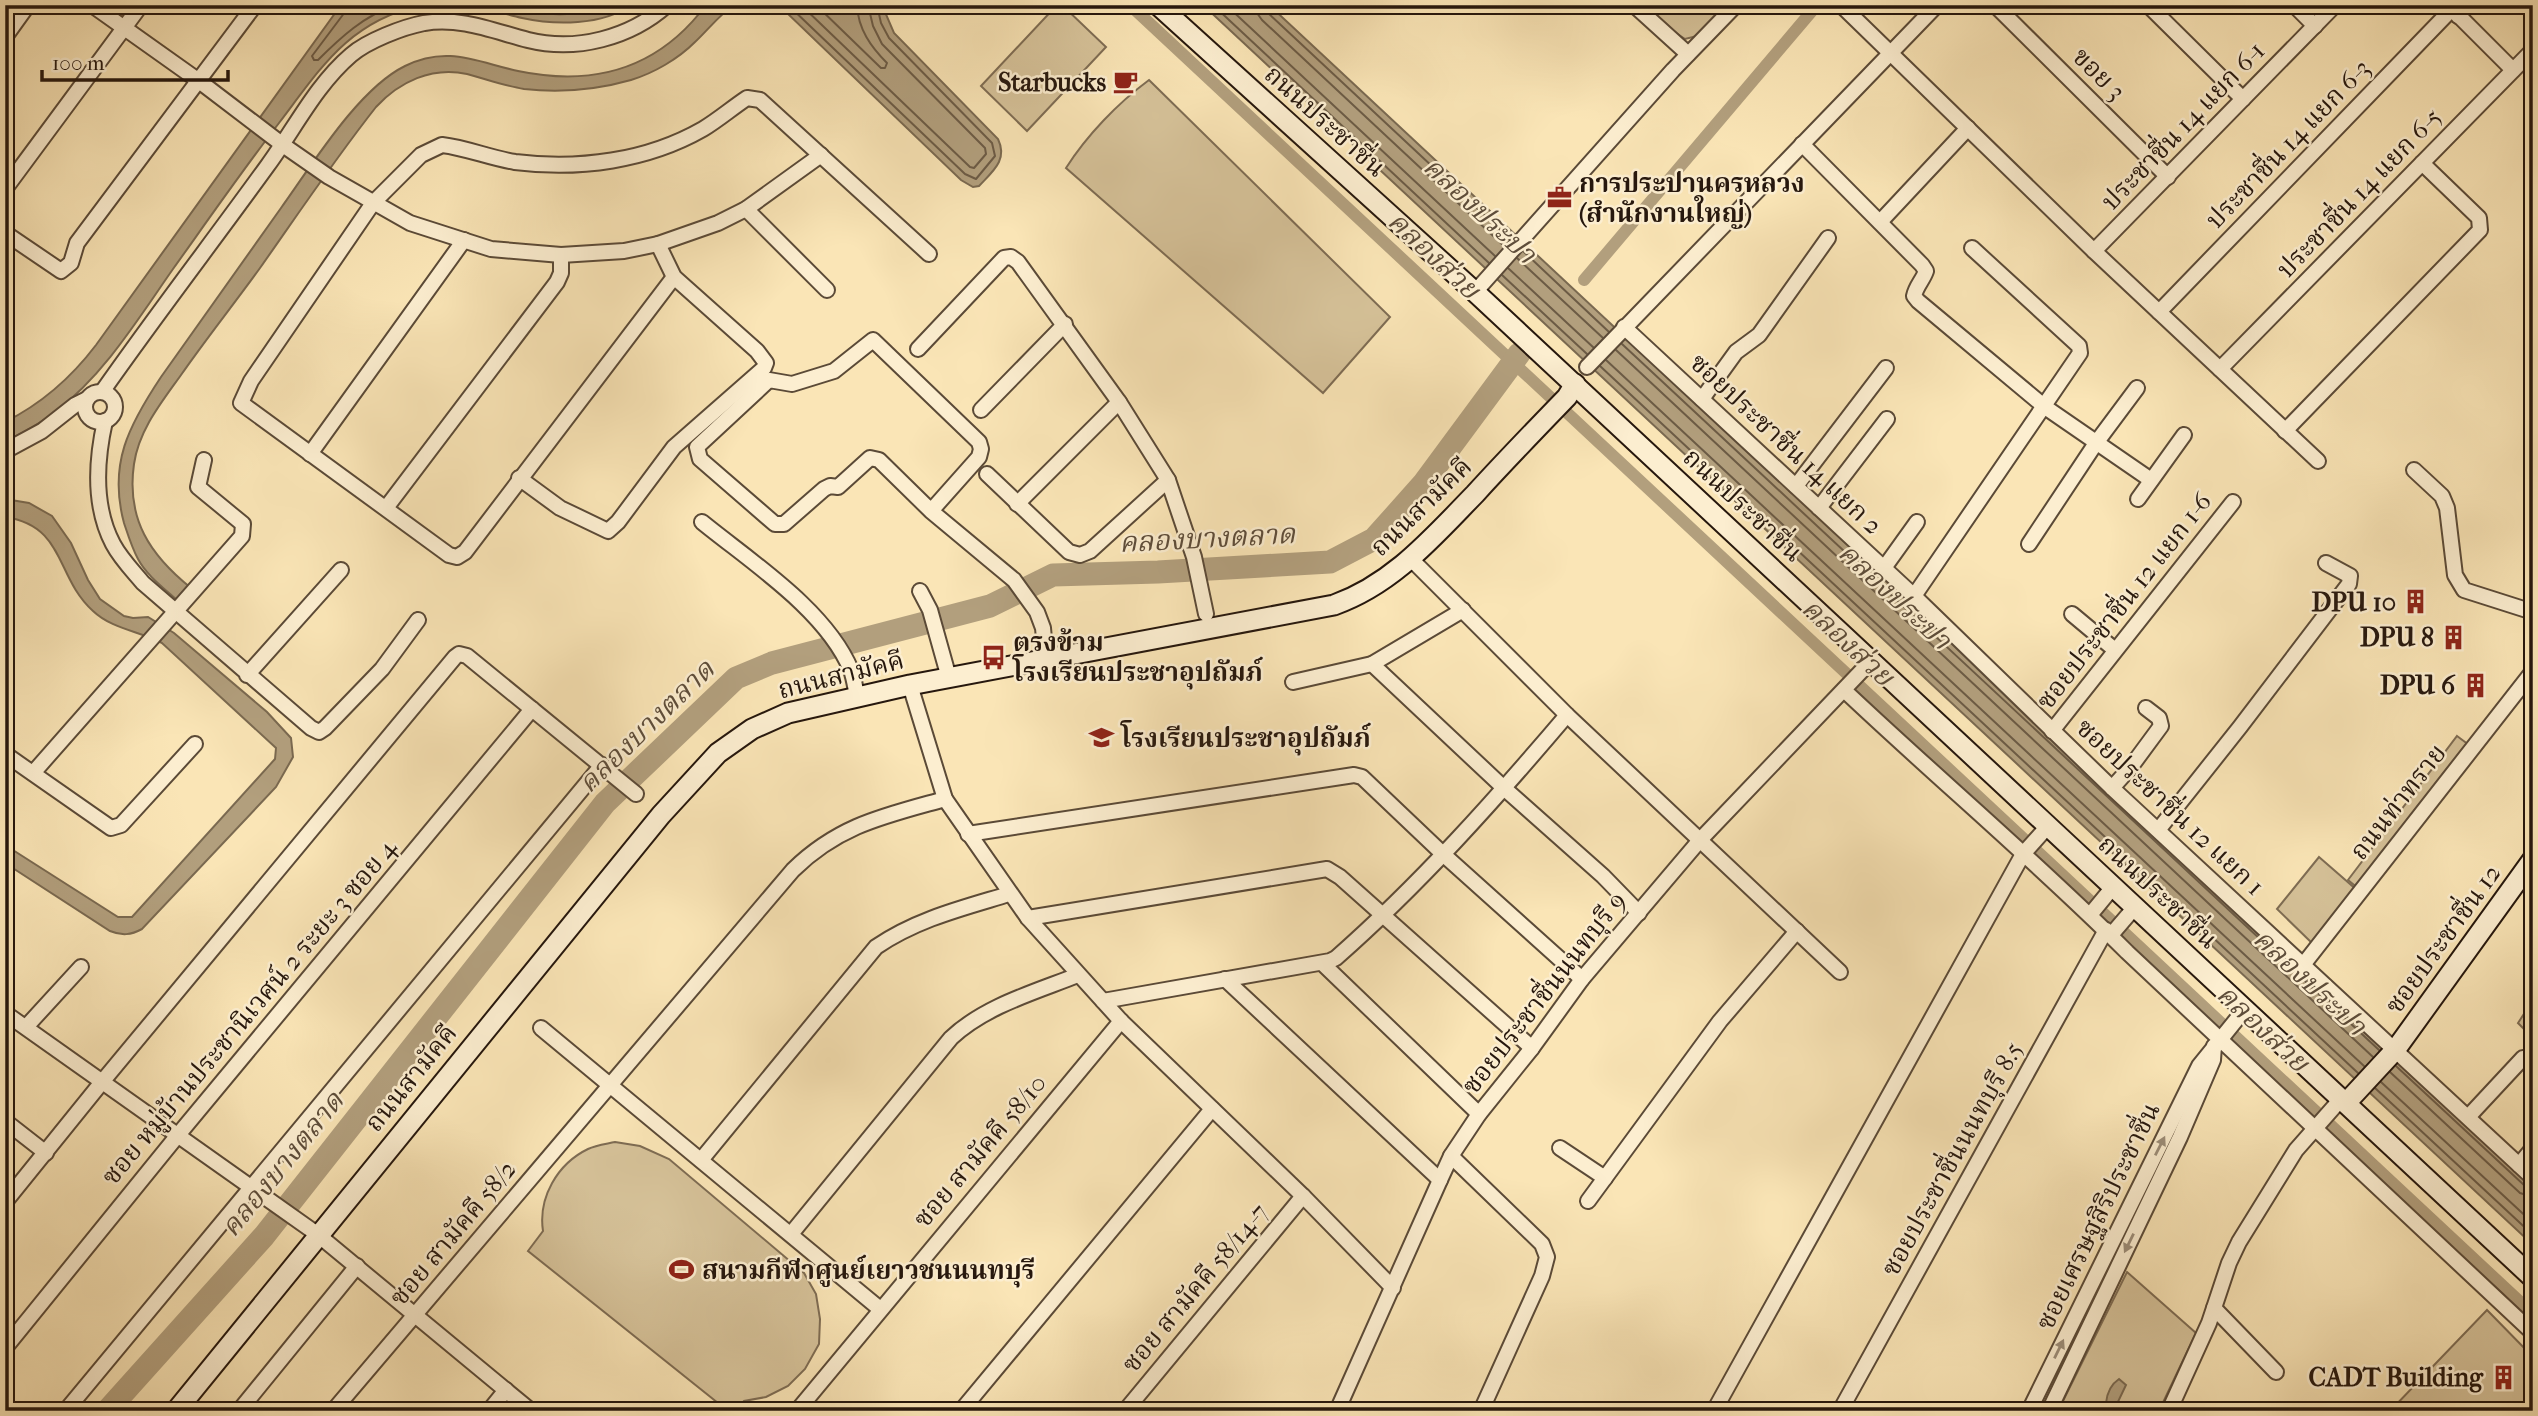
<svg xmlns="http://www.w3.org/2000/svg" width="2538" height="1416" viewBox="0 0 2538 1416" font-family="'IM FELL French Canon','Noto Serif Thai',serif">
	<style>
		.green { fill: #d6c299; stroke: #7e6c53; stroke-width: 2 }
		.water { fill: #b29f7d; stroke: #7a6950; stroke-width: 2 }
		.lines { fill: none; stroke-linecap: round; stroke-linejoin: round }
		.shore { stroke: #6c5b45; stroke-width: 2 }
		.canal { stroke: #b29f7d; stroke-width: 12 }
		.river { stroke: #b29f7d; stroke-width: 23 }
		.minor-casing { stroke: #5b4a37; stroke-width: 18 }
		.secondary-casing { stroke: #26170d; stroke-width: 23 }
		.minor { stroke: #fceed0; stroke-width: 14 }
		.secondary { stroke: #fceed0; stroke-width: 19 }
		.oneway { fill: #9c8d78 }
		.labels { text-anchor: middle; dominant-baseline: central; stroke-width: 5; stroke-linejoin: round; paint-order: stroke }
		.street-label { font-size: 26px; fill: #26170d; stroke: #fceed0 }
		.poi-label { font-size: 26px; font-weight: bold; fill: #26170d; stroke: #fceed0; text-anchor: end }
		.water-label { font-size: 28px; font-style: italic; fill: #5e4d3a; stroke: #fceed0 }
	</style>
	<rect width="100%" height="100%" fill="#fae5b6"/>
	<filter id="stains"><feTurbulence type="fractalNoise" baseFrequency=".00286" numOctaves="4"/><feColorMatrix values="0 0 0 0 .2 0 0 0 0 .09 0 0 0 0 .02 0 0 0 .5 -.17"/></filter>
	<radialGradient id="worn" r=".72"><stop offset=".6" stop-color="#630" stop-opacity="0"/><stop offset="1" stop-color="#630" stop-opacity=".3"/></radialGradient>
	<g class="green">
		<path d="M 1057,5 L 1062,5 L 1106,47 L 1027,131 L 981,86 Z"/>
		<path d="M 1644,5 L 1726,5 L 1697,36 L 1685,39 L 1670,29 Z"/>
		<path d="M 1149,80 L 1390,317 L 1323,393 L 1066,168 C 1087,135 1118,103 1149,80 Z"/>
		<path d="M 2457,736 L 2469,745 L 2359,889 L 2348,880 Z"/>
		<path d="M 2319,857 L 2358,891 L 2315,946 L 2277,909 Z"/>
		<path d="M 2533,1000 L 2533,1038 L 2518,1023 Z"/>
		<path d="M 615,1142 L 640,1146 L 669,1159 L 804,1273 L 816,1294 L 820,1319 L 819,1344 L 805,1369 L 788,1386 L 766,1397 L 744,1401 L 736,1411 L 728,1411 L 528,1251 L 543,1231 C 538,1198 557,1164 588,1149 C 596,1145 606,1144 615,1142 Z"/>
		<path d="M 2127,1272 L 2196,1333 L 2159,1411 L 2058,1411 Z"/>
		<path d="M 2487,1310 L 2533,1357 L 2533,1411 L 2390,1411 Z"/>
	</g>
	<g class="water">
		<path d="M 341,5 L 421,5 C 348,22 321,68 279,123 C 242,171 208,220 173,269 C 138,319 104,375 55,412 C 40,424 22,433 5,442 L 5,422 C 43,403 71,378 96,345 Z"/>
		<path d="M 468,5 L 630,5 C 603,26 554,25 522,18 C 504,14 487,7 468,5 Z"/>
		<path d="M 706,5 L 734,5 C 719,15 708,30 695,42 C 678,59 654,73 631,80 C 596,90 561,93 524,89 C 505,86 486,79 467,74 C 432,66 399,82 376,107 C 335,159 298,214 260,268 C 234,304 206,339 181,375 C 161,403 139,430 134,464 C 126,519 150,555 191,588 L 179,602 C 165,589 147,576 138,559 C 132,548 128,535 124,523 C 108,464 129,425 161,377 C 201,320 241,264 281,208 C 312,165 358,89 405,66 C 447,45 477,62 518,71 C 594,87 659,68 706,5 Z"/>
		<path d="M 774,5 L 882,5 L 894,33 L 998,139 C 1008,160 993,171 979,186 L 973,187 L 961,180 L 785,11 Z"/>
		<path d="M 1203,5 L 1269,5 L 2533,1184 L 2533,1245 Z"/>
		<path d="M 5,499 L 29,503 L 52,516 L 71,543 L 88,580 L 100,599 L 124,616 L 133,618 L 148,617 L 174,633 L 267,712 L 291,738 L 293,757 L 276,787 L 142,929 C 131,935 122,936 110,931 L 5,863 L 5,845 L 118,917 L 132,917 L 275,759 L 276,748 L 162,643 C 139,631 112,629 93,611 C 55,577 66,526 5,517 Z"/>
		<path d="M 2119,1379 L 2126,1385 L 2116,1406 L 2112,1407 L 2106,1403 C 2107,1393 2110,1385 2119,1379 Z"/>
	</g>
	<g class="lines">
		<g class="shore">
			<path d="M 346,5 L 345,12 L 312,56 L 314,60 L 318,60 C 341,37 364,16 395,5"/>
			<path d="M 503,5 C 541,17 577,18 614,5"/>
			<path d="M 788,5 L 965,174 L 976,179 L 995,156 L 992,143 L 889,38 L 881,23 L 877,5"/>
			<path d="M 801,5 L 970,167 L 974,168 L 986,154 L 985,148 L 882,44 L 873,26 L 868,5"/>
			<path d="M 816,5 L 881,68 L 885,68 L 887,63 C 871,47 858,29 857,5"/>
			<path d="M 1213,5 L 1489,263"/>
			<path d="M 1226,5 L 1495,256"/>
			<path d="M 1256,5 L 1257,13 L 1262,20 L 1504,246"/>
			<path d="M 1265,5 L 1268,13 L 1510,239"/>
			<path d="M 1523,251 L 1609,332"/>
			<path d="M 1517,258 L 1603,338"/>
			<path d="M 1508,268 L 1594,348"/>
			<path d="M 1502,275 L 1587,354"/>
			<path d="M 1622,344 L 2379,1050"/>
			<path d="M 1616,350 L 2373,1057"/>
			<path d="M 1606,360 L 2364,1066"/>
			<path d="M 1600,366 L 2358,1073"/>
			<path d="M 2396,1066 L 2525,1186 L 2533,1188"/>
			<path d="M 2390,1072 L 2520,1193 L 2533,1197"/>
			<path d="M 2381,1082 L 2533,1223"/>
			<path d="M 2375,1088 L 2533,1235"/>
		</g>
		<g class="canal">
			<path d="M 1130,5 L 2533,1314"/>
			<path d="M 1584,280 L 1817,5"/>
		</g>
		<path class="river" d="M 107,1411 L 264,1236 L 605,803 L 736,678 L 772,663 L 990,606 L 1053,575 L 1158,572 L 1330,562 L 1374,539 L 1423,484 L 1519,354"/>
		<defs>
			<g id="minor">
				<path d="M 92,5 L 199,81 L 283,145 L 329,177 L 410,223 L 491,249 L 561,255 L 624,251 L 658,244 L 718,223 L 746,209 L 821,155"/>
				<path d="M 1634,5 L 1688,54"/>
				<path d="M 1841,5 L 2094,251 L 2318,461"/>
				<path d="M 1995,5 L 2168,177"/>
				<path d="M 2148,5 L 2243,99"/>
				<path d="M 2294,5 L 2315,26"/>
				<path d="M 2448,5 L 2513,70"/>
				<path d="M 2458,16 L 2468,5"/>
				<path d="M 5,37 L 28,5"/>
				<path d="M 1802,144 L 1922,265 L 1926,271 C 1923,280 1916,286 1914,296 L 1918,301 L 2045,407 L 2151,480"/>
				<path d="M 5,189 L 141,5"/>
				<path d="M 746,209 L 827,290"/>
				<path d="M 1880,222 L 1968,128"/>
				<path d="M 5,233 L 61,271 L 71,263 L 77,243 L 255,5"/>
				<path d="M 2094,251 L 2335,5"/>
				<path d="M 674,277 L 465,552 L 457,557 L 449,555 L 241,403 L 251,381 L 373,203 L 421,155 L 442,145 C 467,148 490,158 515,162 C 579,170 647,161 703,129 C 718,120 732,108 747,98 L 760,100 L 929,254"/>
				<path d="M 1475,292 L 1673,70 L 1736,5"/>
				<path d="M 2159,312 L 2452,9"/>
				<path d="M 1624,327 L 1914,596 L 2112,788 L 2533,1178"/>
				<path d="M 918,349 L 1004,258 L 1011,257 L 1018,262 L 1119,402 L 1168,480 L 1194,557 L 1206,614"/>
				<path d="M 1587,367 L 1937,5"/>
				<path d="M 2220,369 L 2533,50"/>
				<path d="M 102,392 C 156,315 213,241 268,165 C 295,128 316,85 351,55 C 367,41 403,27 424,23 C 461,17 493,31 528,40 C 576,52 630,38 667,5"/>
				<circle cx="100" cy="407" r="15"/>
				<path d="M 1702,399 L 1736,352 L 1759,335 L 1828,238"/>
				<path d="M 981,410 L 1065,324"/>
				<path d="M 105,421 C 96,461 93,506 113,544 C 121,559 133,571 143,583 L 311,728 L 319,732 L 325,728 L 382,669 L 418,620"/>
				<path d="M 2285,431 L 2480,230 L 2479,218 L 2422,163"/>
				<path d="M 5,451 L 42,431 L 75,405 L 87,399"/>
				<path d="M 310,454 L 464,240"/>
				<path d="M 2414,470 L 2442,496 L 2447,508 L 2455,575 L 2464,590 L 2533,612"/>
				<path d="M 987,474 L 1069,552 L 1080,555 L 1090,551 L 1168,480"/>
				<path d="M 519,478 L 560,508 L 608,531 L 618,522 L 674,447 L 764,368 L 766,363 L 757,351 L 674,277 L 658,244"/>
				<path d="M 1796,486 L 1886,368"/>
				<path d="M 2138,499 L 2184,435"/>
				<path d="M 1017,504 L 1119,402"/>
				<path d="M 386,508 L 557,282 L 561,273 L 561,255"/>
				<path d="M 1819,508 L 1887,419"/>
				<path d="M 931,511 L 979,457 L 981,449 L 979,442 L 873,340 L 834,371 L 792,384 L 769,380 L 697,447 L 700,459 L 775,524 L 784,524 L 824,489 L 830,486 L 838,487 L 870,458 L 879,460 L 931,511 L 1014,580 L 1037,612 L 1043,628 L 1046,660"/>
				<path d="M 702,522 C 751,562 826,610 851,670 C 854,678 855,687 857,696"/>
				<path d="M 2029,544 L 2096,443 L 2137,388"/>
				<path d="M 1411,559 L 1567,715 L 1840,972"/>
				<path d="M 1884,568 L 1917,522"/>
				<path d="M 920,591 L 930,610 L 949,678"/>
				<path d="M 1914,596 L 2080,353 L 2079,346 L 1972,248"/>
				<path d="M 2072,614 L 2115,650"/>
				<path d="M 1372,664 L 1505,789 L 1603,876 L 1639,913"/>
				<path d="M 247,675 L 341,570"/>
				<path d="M 1293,682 L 1372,664 L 1463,610"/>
				<path d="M 910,685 L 945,799 L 1028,918 L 1121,1021 L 1303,1196 L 1393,1288"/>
				<path d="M 1844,690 C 1937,778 2036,861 2127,952 L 2533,1333"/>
				<path d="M 2052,731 L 2233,502"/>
				<path d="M 5,754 L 111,828 L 121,825 L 195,744"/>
				<path d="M 33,773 L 242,536 L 243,524 L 198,487 L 204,460"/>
				<path d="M 2112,788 L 2130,768 L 2161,726 L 2159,718 L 2146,708"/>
				<path d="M 2159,829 L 2240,727 L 2349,584 L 2350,576 L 2326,563"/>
				<path d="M 968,834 L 1354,775 L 1362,777 L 1444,855 L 1582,979"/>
				<path d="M 2090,915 L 2113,887"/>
				<path d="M 1028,918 L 1327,869 L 1340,877 L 1532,1048"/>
				<path d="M 2111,935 L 2135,907"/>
				<path d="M 1322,963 L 1479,1114"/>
				<path d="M 2303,965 L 2533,671"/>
				<path d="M 1225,979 L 1440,1180"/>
				<path d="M 1103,1001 L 1330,961 L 1336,958 C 1420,884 1494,801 1567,715"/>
				<path d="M 5,1013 L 317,1234 L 531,1411"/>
				<path d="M 26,1027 L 81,967"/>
				<path d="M 541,1028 L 880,1309"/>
				<path d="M 2469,1116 L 2523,1058"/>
				<path d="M 5,1121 L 46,1153"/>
				<path d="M 1560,1148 L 1605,1178"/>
				<path d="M 1451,1156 L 1542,1244 L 1547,1257 L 1542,1276 L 1481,1411"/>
				<path d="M 701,1160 L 876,947 C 917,919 963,908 1009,894"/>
				<path d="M 2519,1165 L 2533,1148"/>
				<path d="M 1588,1201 L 1720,1021 L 1797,931"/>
				<path d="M 5,1202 L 102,1082 L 455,657 L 459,654 L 467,656 L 636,794"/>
				<path d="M 791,1234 L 951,1038 C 985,1006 1035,992 1078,975"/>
				<path d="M 2214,1308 L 2276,1372"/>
				<path d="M 5,1348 L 178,1135 L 532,709"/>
				<path d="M 68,1408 L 602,765"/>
				<path d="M 239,1411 L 357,1266"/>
				<path d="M 333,1411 L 793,870 C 839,825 884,816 945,799"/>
				<path d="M 489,1411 L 506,1390"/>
				<path d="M 797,1411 L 1121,1021"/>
				<path d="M 961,1411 L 1212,1109"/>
				<path d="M 1125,1411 L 1303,1196"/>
				<path d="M 1337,1411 L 1440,1180 L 1451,1156 L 1479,1114 L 1532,1048 L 1582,979 L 1700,840 L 1871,661"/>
				<path d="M 1714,1411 L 2023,854 L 2048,826"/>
				<path d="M 1840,1411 L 2106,930"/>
				<path d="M 2029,1411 L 2199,1066 L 2245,1009"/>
				<path d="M 2049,1411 L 2180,1137 L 2213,1060 L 2214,1046"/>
				<path d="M 2169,1411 L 2209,1323 L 2229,1263 L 2239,1242 L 2296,1150 L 2341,1099"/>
			</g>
			<g id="secondary">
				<path d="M 1158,5 L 1475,292 L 2533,1278"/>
				<path d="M 2346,1103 L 2396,1049 L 2533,859"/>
				<path d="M 176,1411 L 661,815 L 718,753 L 752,729 L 788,713 L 910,685 L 1334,605 C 1393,584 1432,538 1475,494 C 1505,461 1536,429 1567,397 L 1575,384"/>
			</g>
		</defs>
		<use href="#minor" class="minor-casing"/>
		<use href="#secondary" class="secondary-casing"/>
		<use href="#minor" class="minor"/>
		<use href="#secondary" class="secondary"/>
	</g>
	<defs><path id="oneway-solid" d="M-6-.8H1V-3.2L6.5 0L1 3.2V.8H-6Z" transform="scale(1.75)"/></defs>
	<g class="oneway">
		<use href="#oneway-solid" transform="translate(2160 1146) rotate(-63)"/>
		<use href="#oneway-solid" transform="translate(2129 1243) rotate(116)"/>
		<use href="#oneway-solid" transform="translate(2059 1349) rotate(-64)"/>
	</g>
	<defs>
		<symbol id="cafe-bare" viewBox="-9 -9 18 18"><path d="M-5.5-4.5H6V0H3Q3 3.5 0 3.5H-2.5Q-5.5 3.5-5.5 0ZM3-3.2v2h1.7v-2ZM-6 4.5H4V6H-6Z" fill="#8f2418" stroke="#fceed0" stroke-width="2.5" paint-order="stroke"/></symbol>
		<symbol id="office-bare" viewBox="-9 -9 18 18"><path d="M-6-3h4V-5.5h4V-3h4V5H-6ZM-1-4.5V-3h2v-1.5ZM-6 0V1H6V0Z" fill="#8f2418" stroke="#fceed0" stroke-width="2.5" paint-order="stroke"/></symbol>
		<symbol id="building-bare" viewBox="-9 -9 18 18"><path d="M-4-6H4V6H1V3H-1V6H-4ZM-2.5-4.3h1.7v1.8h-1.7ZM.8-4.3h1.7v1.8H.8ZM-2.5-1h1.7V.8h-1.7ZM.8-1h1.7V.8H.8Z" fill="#8f2418" stroke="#fceed0" stroke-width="2.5" paint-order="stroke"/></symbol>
		<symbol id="bus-bare" viewBox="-9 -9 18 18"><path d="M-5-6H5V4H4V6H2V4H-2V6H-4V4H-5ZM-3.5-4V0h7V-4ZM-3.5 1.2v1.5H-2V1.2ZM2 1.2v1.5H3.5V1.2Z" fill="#8f2418" stroke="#fceed0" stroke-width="2.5" paint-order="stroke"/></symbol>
		<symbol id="school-bare" viewBox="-9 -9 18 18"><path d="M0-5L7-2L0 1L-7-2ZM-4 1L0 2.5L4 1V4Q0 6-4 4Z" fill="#8f2418" stroke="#fceed0" stroke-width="2.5" paint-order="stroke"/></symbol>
		<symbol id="stadium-bare" viewBox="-9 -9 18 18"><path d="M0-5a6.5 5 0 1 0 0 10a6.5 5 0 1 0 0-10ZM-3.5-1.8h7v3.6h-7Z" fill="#8f2418" stroke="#fceed0" stroke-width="2.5" paint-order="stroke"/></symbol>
	</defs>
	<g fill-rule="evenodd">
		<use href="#cafe-bare" x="1108" y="64" width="35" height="35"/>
		<use href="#office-bare" x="1542" y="180" width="35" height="35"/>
		<use href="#building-bare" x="2398" y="584" width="35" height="35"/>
		<use href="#building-bare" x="2436" y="620" width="35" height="35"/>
		<use href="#bus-bare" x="976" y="640" width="35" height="35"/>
		<use href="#building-bare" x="2458" y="668" width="35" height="35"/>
		<use href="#school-bare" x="1084" y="720" width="35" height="35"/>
		<use href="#stadium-bare" x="664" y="1252" width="35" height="35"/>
		<use href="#building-bare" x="2486" y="1360" width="35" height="35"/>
	</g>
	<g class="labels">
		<g class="street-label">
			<text transform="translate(2099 74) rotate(45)">ขอย 3</text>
			<text transform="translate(1325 121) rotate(42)">ถนนประชาชื่น</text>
			<text transform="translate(2183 126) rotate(-46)">ประชาชื่น 14 แยก 6-1</text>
			<text transform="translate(2288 144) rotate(-46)">ประชาชื่น 14 แยก 6-3</text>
			<text transform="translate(2359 193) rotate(-46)">ประชาชื่น 14 แยก 6-5</text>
			<text transform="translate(1786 444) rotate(43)">ซอยประชาชื่น 14 แยก 2</text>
			<text transform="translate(1743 505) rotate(43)">ถนนประชาชื่น</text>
			<text transform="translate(1421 507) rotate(-44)">ถนนสามัคคี</text>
			<text transform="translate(2124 601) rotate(-52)">ซอยประชาชื่น 12 แยก 1-6</text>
			<text transform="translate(841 675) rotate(-14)">ถนนสามัคคี</text>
			<text transform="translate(2398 802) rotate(-52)">ถนนท่าทราย</text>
			<text transform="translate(2170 807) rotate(43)">ซอยประชาชื่น 12 แยก 1</text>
			<text transform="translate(2158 892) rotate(43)">ถนนประชาชื่น</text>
			<text transform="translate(2443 939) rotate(-54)">ซอยประชาชื่น 12</text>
			<text transform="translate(1544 993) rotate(-52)">ซอยประชาชื่นนนทบุรี 9</text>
			<text transform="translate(249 1012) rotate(-50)">ซอย หมู่บ้านประชานิเวศน์ 2 ระยะ 3 ซอย 4</text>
			<text transform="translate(411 1078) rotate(-51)">ถนนสามัคคี</text>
			<text transform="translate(980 1151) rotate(-50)">ซอย สามัคคี 58/10</text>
			<text transform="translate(1952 1159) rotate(-61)">ซอยประชาชื่นนนทบุรี 8.5</text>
			<text transform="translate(2098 1216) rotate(-64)">ซอยเศรษฐสิริประชาชื่น</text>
			<text transform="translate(453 1233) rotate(-50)">ซอย สามัคคี 58/2</text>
			<text transform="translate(1195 1288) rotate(-50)">ซอย สามัคคี 58/14-7</text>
		</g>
		<g class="poi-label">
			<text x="1106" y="82">Starbucks</text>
			<text x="1579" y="183" text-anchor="start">การประปานครหลวง<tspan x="1579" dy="30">(สำนักงานใหญ่)</tspan></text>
			<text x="2396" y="602">DPU 10</text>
			<text x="2434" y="637">DPU 8</text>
			<text x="1013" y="642" text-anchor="start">ตรงข้าม<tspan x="1013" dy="30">โรงเรียนประชาอุปถัมภ์</tspan></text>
			<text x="2455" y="685">DPU 6</text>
			<text x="1121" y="738" text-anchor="start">โรงเรียนประชาอุปถัมภ์</text>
			<text x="702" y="1270" text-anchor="start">สนามกีฬาศูนย์เยาวชนนนทบุรี</text>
			<text x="2483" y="1377">CADT Building</text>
		</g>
		<g class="water-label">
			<text transform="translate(1480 210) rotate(43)">คลองประปา</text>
			<text transform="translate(1434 255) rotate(43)">คลองส่วย</text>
			<text transform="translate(1207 538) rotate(-3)">คลองบางตลาด</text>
			<text transform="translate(1895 596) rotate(43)">คลองประปา</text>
			<text transform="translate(1848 642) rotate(43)">คลองส่วย</text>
			<text transform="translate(646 726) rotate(-44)">คลองบางตลาด</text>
			<text transform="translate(2310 982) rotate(43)">คลองประปา</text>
			<text transform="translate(2263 1028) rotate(43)">คลองส่วย</text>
			<text transform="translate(282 1164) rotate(-51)">คลองบางตลาด</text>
		</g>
	</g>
	<rect width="2538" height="1416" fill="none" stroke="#fae5b6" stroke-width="28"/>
	<rect x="7" y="7" width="2524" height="1402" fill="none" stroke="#26170d" stroke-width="3.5"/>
	<rect x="14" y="14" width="2510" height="1388" fill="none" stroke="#26170d" stroke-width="2"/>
	<path d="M42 70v10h186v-10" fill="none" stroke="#26170d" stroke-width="3.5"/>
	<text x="52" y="70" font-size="21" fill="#26170d" stroke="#fceed0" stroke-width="5" paint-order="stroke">100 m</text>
	<rect width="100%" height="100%" filter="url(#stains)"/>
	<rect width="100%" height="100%" fill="url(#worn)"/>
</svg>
